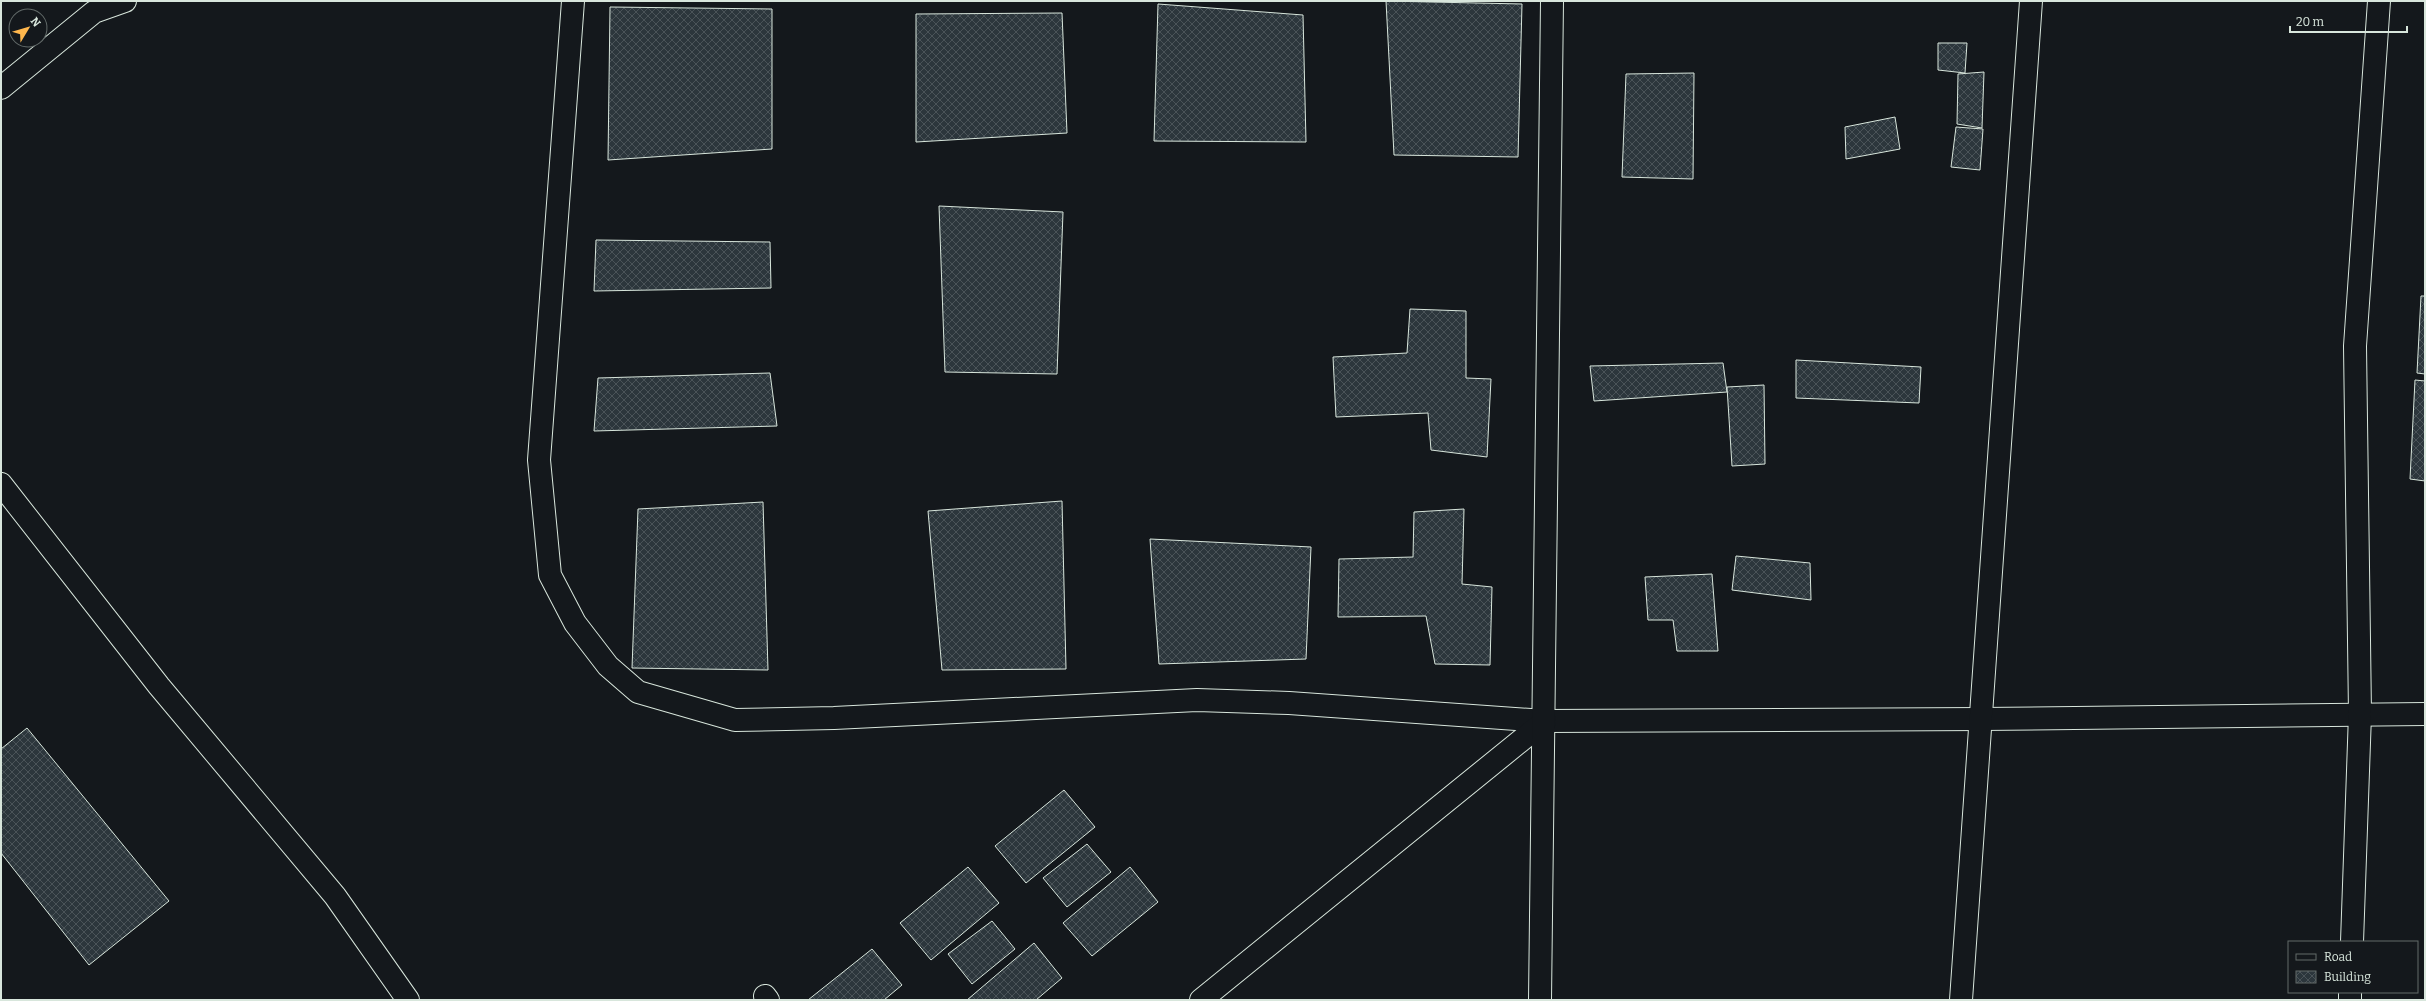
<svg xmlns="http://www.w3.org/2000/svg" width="2426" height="1001" viewBox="0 0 2426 1001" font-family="Bitter,serif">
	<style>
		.building { fill: url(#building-cross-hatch); stroke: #d8e6dc }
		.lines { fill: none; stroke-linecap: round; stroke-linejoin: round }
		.minor-casing { stroke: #d8e6dc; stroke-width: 24 }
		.tertiary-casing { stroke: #d8e6dc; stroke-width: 24 }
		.minor { stroke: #14181c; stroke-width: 22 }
		.tertiary { stroke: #14181c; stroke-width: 22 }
	</style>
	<defs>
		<pattern id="building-cross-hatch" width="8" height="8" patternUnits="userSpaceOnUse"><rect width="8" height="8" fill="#2c363c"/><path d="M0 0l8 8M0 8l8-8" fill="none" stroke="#4a5358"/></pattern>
	</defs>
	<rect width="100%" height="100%" fill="#14181c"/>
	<g class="building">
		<path d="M 1386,1 L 1522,4 L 1518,157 L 1394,155 Z"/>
		<path d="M 1158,4 L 1303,15 L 1306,142 L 1154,141 Z"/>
		<path d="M 610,7 L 772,9 L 772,149 L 608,160 Z"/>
		<path d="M 1062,13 L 1067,133 L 916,142 L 916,14 Z"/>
		<path d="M 1938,43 L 1967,43 L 1965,73 L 1938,70 Z"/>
		<path d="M 1984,72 L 1982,128 L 1957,124 L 1958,74 Z"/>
		<path d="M 1694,73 L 1693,179 L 1622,177 L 1626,74 Z"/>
		<path d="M 1895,117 L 1900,149 L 1846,159 L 1845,127 Z"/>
		<path d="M 1956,127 L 1983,129 L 1980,170 L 1951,167 Z"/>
		<path d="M 939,206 L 1063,212 L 1057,374 L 945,372 Z"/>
		<path d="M 596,240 L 770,242 L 771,288 L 594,291 Z"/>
		<path d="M 2421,296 L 2425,296 L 2425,374 L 2417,373 Z"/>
		<path d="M 1410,309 L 1466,311 L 1466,378 L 1491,379 L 1487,457 L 1431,450 L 1428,413 L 1336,417 L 1333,357 L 1407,353 Z"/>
		<path d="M 1796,360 L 1921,367 L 1919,403 L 1796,398 Z"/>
		<path d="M 1723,363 L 1727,392 L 1594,401 L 1590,366 Z"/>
		<path d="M 770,373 L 777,426 L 594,431 L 598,378 Z"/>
		<path d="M 2415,380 L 2425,381 L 2425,481 L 2410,479 Z"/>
		<path d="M 1764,385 L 1765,464 L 1732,466 L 1727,387 Z"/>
		<path d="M 1062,501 L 1066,669 L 942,670 L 928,511 Z"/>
		<path d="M 763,502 L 768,670 L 632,668 L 638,509 Z"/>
		<path d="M 1464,509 L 1462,584 L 1492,587 L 1490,665 L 1435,664 L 1426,616 L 1338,617 L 1339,559 L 1413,557 L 1414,512 Z"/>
		<path d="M 1150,539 L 1311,547 L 1306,659 L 1159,664 Z"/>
		<path d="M 1736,556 L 1810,563 L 1811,600 L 1732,590 Z"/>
		<path d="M 1712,574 L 1718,651 L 1677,651 L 1673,620 L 1648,620 L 1645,577 Z"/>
		<path d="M 27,728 L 169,901 L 89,965 L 1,853 L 1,749 Z"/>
		<path d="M 1064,790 L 1095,827 L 1026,883 L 995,846 Z"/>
		<path d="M 1087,844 L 1111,872 L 1067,907 L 1043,878 Z"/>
		<path d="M 968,867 L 999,903 L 931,960 L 900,923 Z"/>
		<path d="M 1130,867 L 1158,902 L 1092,956 L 1063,923 Z"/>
		<path d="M 992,921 L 1015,949 L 972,984 L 948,954 Z"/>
		<path d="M 1034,943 L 1062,978 L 1036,1000 L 967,1000 Z"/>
		<path d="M 872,949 L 902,985 L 884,1000 L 808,1000 Z"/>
	</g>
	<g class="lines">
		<defs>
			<g id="minor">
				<path d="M 573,1 L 539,460 L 550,575 L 575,623 L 608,666 L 638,692 L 735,720 L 834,718 L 1197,700 L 1289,703 L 1545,721 L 1982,719 L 2425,714"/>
				<path d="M 1,484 L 159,686 L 335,896 L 408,1000"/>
				<path d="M 2352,942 L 2360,714 L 2355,346 L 2379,1"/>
				<path d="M 765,996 L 768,1000"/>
				<path d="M 1201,1000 L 1545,721"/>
				<path d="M 1540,1000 L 1552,1"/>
				<path d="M 1961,1000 L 2031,1"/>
				<path d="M 2350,1000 L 2350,992"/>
			</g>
			<path id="tertiary" d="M 1,88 L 94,12 L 125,1"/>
		</defs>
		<use href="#minor" class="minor-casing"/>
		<use href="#tertiary" class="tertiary-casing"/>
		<use href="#minor" class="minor"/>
		<use href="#tertiary" class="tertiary"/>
	</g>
	<rect width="2426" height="1001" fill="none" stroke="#d8e6dc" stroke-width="4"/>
	<rect x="2288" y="941" width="130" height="52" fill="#14181c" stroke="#626a69"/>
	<rect x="2296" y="954" width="20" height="6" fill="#14181c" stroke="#626a69"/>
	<text x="2324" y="961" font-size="12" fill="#d8e6dc">Road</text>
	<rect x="2296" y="971" width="20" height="12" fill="url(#building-cross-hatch)" stroke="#626a69"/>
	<text x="2324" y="981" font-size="12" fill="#d8e6dc">Building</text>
	<g transform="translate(28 28) rotate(52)"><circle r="19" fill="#14181c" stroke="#626a69"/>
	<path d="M0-3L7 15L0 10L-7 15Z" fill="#ffb74d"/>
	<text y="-6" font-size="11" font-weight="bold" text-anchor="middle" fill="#d8e6dc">N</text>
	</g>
	<path d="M2290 26v6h117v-6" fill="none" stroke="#d8e6dc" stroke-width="2"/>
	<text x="2296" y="26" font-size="12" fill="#d8e6dc" stroke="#14181c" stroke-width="3" paint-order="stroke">20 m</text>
</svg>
